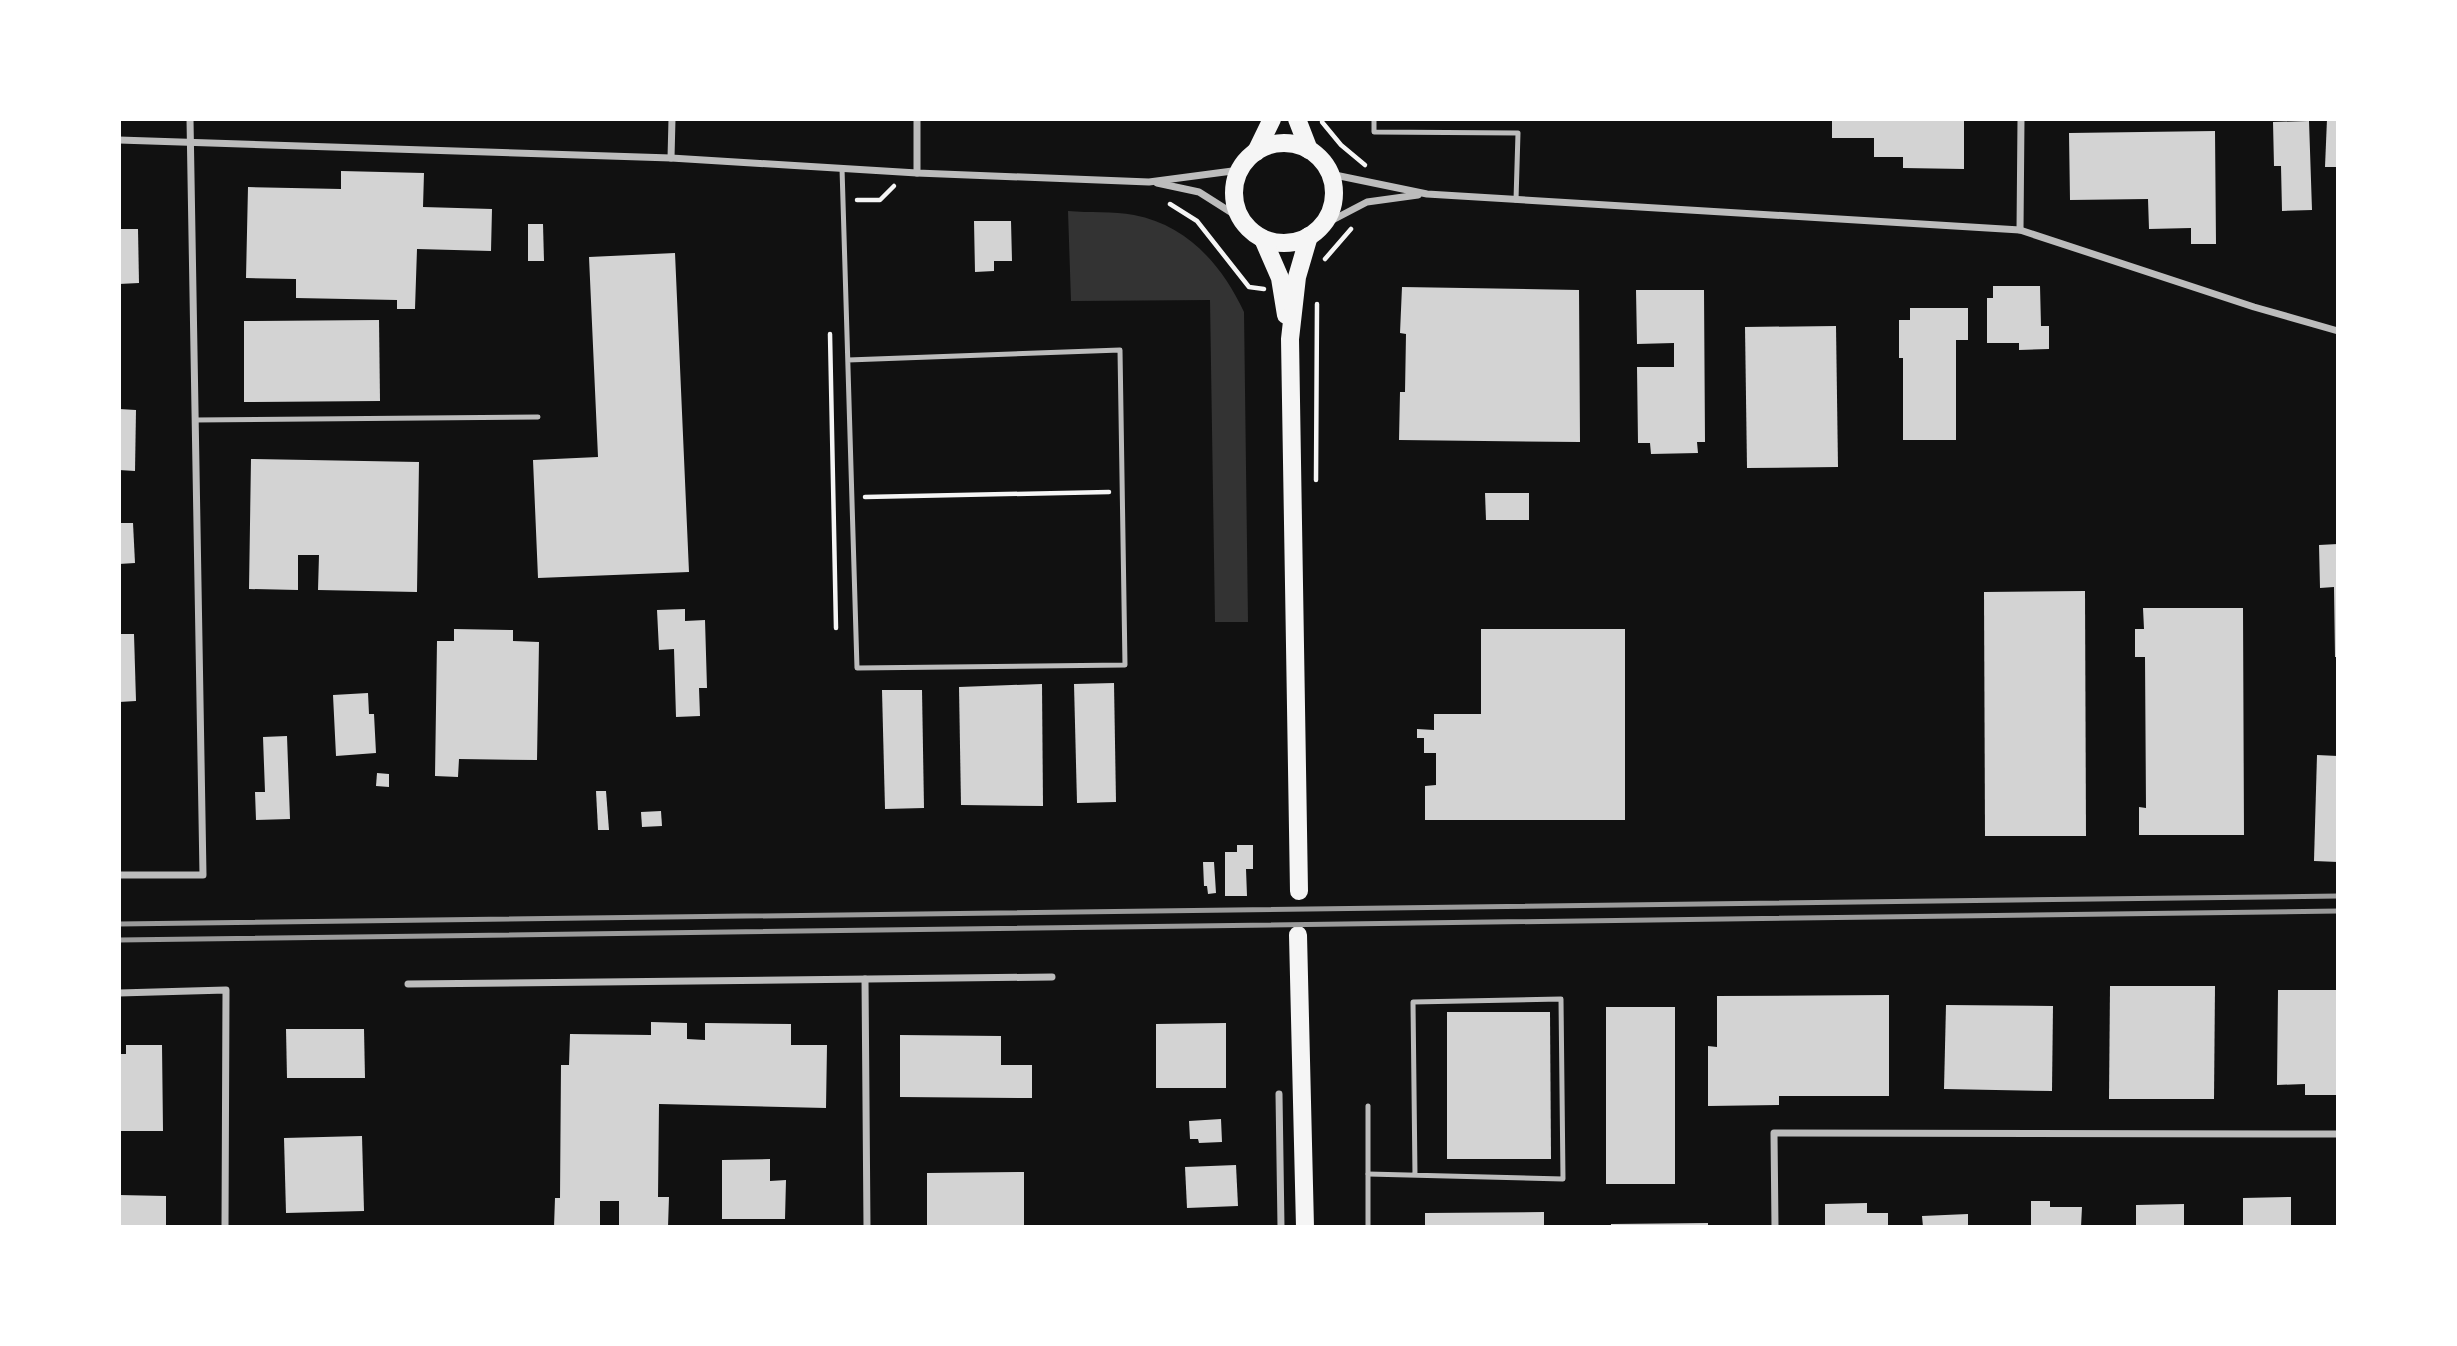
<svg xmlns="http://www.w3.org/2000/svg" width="2457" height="1346" viewBox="0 0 2457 1346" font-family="'PT Sans Narrow',sans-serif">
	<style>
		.water { fill: #333 }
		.building { fill: #d3d3d3 }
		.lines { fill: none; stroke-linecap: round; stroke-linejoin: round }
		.path { stroke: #f5f5f5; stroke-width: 4.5 }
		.service { stroke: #bcbcbc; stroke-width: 5 }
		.minor { stroke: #bcbcbc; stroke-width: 7 }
		.primary { stroke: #f5f5f5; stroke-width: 18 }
		.rail { stroke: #9a9a9a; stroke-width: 5 }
	</style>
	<rect width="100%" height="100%" fill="#111"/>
	<path class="water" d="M 1068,211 C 1089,213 1113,211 1134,215 C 1187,225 1222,265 1244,312 L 1248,622 L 1215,622 L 1210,300 L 1071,301 Z"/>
	<g class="building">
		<path d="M 1832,119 L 1964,119 L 1964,169 L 1903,168 L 1903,157 L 1874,157 L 1874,138 L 1832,138 Z"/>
		<path d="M 2327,119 L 2338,119 L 2338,167 L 2325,167 Z"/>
		<path d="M 2309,121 L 2312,210 L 2282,211 L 2281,166 L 2274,166 L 2273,122 Z"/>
		<path d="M 2215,131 L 2216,244 L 2191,244 L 2191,228 L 2149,229 L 2148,199 L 2070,200 L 2069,133 Z"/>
		<path d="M 341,171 L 424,173 L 423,207 L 492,209 L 491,251 L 417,249 L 415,309 L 397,309 L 397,300 L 296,298 L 296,279 L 246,278 L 248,187 L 341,189 Z"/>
		<path d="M 974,221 L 1011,221 L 1012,261 L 994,261 L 994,271 L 975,272 Z"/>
		<path d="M 528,224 L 543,224 L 544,261 L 528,261 Z"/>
		<path d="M 119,229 L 138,229 L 139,283 L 119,284 Z"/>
		<path d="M 675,253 L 689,572 L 538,578 L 533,460 L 598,457 L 589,257 Z"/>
		<path d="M 1993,286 L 2040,286 L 2041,326 L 2049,326 L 2049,349 L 2019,350 L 2019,343 L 1987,343 L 1987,298 L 1993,298 Z"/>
		<path d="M 1402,287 L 1579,290 L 1580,442 L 1399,440 L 1400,392 L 1405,392 L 1406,334 L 1400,333 Z"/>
		<path d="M 1636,290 L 1704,290 L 1705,442 L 1697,442 L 1698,453 L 1651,454 L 1650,443 L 1638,443 L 1637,367 L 1674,367 L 1674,343 L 1637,344 Z"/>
		<path d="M 1910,308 L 1968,308 L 1968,340 L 1956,340 L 1956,440 L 1903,440 L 1903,358 L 1899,358 L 1899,320 L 1910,320 Z"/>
		<path d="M 379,320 L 380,401 L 244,402 L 244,321 Z"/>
		<path d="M 1836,326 L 1838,467 L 1747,468 L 1745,327 Z"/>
		<path d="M 119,409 L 136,410 L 135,471 L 119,470 Z"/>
		<path d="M 251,459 L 419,462 L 417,592 L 318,590 L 319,555 L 298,555 L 298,590 L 249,589 Z"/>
		<path d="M 1485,493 L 1529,493 L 1529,520 L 1486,520 Z"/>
		<path d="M 119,523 L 133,523 L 135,563 L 119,564 Z"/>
		<path d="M 2338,544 L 2338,657 L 2335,657 L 2334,587 L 2320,588 L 2319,545 Z"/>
		<path d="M 2085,591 L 2086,836 L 1985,836 L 1984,592 Z"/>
		<path d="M 2143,608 L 2243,608 L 2244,835 L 2139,835 L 2139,807 L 2146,808 L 2145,657 L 2135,657 L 2135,629 L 2144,629 Z"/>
		<path d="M 685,609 L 685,621 L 705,620 L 707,688 L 699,688 L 700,716 L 676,717 L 674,649 L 659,650 L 657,610 Z"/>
		<path d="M 454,629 L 513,630 L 513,641 L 539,642 L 537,760 L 459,759 L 458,777 L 435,776 L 437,641 L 454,641 Z"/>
		<path d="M 1481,629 L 1625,629 L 1625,820 L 1425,820 L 1425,786 L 1436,785 L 1436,753 L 1424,753 L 1424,738 L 1417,738 L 1417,729 L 1434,730 L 1434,714 L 1481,714 Z"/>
		<path d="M 119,634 L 134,634 L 136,701 L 119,702 Z"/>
		<path d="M 1114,683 L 1116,802 L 1077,803 L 1074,684 Z"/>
		<path d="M 1042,684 L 1043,806 L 961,805 L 959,687 Z"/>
		<path d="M 882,690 L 922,690 L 924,808 L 885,809 Z"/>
		<path d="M 368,693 L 369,714 L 374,714 L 376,753 L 336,756 L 333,695 Z"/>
		<path d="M 287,736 L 290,819 L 256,820 L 255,792 L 265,792 L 263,737 Z"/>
		<path d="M 2317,755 L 2338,756 L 2338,862 L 2314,861 Z"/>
		<path d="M 377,773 L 389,774 L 389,787 L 376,786 Z"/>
		<path d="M 596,791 L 606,791 L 609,830 L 598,830 Z"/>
		<path d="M 661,811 L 662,826 L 642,827 L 641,812 Z"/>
		<path d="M 1237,845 L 1253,845 L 1253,869 L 1246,869 L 1247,896 L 1225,896 L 1225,852 L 1237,852 Z"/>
		<path d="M 1203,862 L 1214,862 L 1216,893 L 1208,894 L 1207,886 L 1204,886 Z"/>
		<path d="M 2110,986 L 2215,986 L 2214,1099 L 2109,1099 Z"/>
		<path d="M 2278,990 L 2338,990 L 2338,1095 L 2305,1095 L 2305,1084 L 2277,1085 Z"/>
		<path d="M 1889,995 L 1889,1096 L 1779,1096 L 1779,1105 L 1708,1106 L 1708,1046 L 1717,1047 L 1717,996 Z"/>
		<path d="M 1946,1005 L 2053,1006 L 2052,1091 L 1944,1089 Z"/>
		<rect x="1606" y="1007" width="69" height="177"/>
		<path d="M 1447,1012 L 1550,1012 L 1551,1159 L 1447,1159 Z"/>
		<path d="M 651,1022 L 687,1023 L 687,1039 L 705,1040 L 705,1023 L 791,1024 L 791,1045 L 827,1045 L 826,1108 L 659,1104 L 658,1197 L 669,1197 L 668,1227 L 619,1227 L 619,1201 L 600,1201 L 600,1227 L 554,1227 L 555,1198 L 560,1198 L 561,1065 L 569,1065 L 570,1034 L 651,1035 Z"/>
		<path d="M 1226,1023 L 1226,1088 L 1156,1088 L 1156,1024 Z"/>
		<path d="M 286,1029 L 364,1029 L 365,1078 L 287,1078 Z"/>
		<path d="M 900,1035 L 1001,1036 L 1001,1065 L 1032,1065 L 1032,1098 L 900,1097 Z"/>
		<path d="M 126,1045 L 162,1045 L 163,1131 L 119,1131 L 119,1054 L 126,1054 Z"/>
		<path d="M 1221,1119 L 1222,1142 L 1199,1143 L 1198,1139 L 1190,1139 L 1189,1121 Z"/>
		<path d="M 362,1136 L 364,1211 L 286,1213 L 284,1138 Z"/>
		<path d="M 770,1159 L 770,1181 L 786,1180 L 785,1219 L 722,1219 L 722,1160 Z"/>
		<path d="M 1236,1165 L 1238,1206 L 1187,1208 L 1185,1167 Z"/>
		<path d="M 1024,1172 L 1024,1227 L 927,1227 L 927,1173 Z"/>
		<path d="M 119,1195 L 166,1196 L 166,1227 L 119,1227 Z"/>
		<path d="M 2291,1197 L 2291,1227 L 2243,1227 L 2243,1198 Z"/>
		<path d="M 2031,1201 L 2050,1201 L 2050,1207 L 2082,1207 L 2081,1227 L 2031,1227 Z"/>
		<path d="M 1867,1203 L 1867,1213 L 1888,1213 L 1888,1227 L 1825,1227 L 1825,1204 Z"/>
		<path d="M 2184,1204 L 2184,1227 L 2136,1227 L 2136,1205 Z"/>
		<path d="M 1544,1212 L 1544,1227 L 1425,1227 L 1425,1213 Z"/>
		<path d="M 1968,1214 L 1968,1227 L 1923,1227 L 1922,1216 Z"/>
		<path d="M 1708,1223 L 1708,1227 L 1611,1227 L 1611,1224 Z"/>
	</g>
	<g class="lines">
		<g class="path">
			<path d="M 1322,122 L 1341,145 L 1365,165"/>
			<path d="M 857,200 L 880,200 L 894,186"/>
			<path d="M 1170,204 L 1197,221 L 1249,287 L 1264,289"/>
			<path d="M 1325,259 L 1351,229"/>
			<path d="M 830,334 L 836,628"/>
			<path d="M 1316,480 L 1317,304"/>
			<path d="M 865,497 L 1109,492"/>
		</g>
		<g class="service">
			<path d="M 1374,119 L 1374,132 L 1518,133 L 1516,200"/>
			<path d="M 842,168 L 857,668 L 1125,665 L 1120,350 L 848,360"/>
			<path d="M 195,420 L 538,417"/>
			<path d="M 1368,1106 L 1368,1227"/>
			<path d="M 1368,1174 L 1563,1179 L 1561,999 L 1413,1002 L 1415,1175"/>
		</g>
		<g class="minor">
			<path d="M 917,119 L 917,173"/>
			<path d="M 119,140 L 671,158 L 917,173 L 1149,182 L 1240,170"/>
			<path d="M 671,158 L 672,119"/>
			<path d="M 1330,174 L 1427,194 L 2020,230 L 2254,307 L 2338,331"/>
			<path d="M 1157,183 L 1199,192 L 1240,218"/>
			<path d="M 1323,225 L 1367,202 L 1418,195"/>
			<path d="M 2020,230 L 2021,119"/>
			<path d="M 119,875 L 203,875 L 190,119"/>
			<path d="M 865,979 L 867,1227"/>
			<path d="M 408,984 L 1052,977"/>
			<path d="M 119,993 L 226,990 L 225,1227"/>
			<path d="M 1279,1094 L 1281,1227"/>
			<path d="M 1775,1227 L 1774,1133 L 2338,1134"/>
		</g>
		<g class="primary">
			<path d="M 1297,119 L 1309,150"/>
			<circle cx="1284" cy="193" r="50"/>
			<path d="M 1256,152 L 1272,119"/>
			<path d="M 1263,239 L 1280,278 L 1286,315"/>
			<path d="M 1299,891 L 1290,339 L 1297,277 L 1309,236"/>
			<path d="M 1298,935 L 1305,1227"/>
		</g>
		<g class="rail">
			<path d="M 119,924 L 2338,896"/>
			<path d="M 119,940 L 2338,911"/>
		</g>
	</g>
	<rect width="2457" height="1346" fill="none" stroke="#ffffff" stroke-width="242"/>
</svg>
